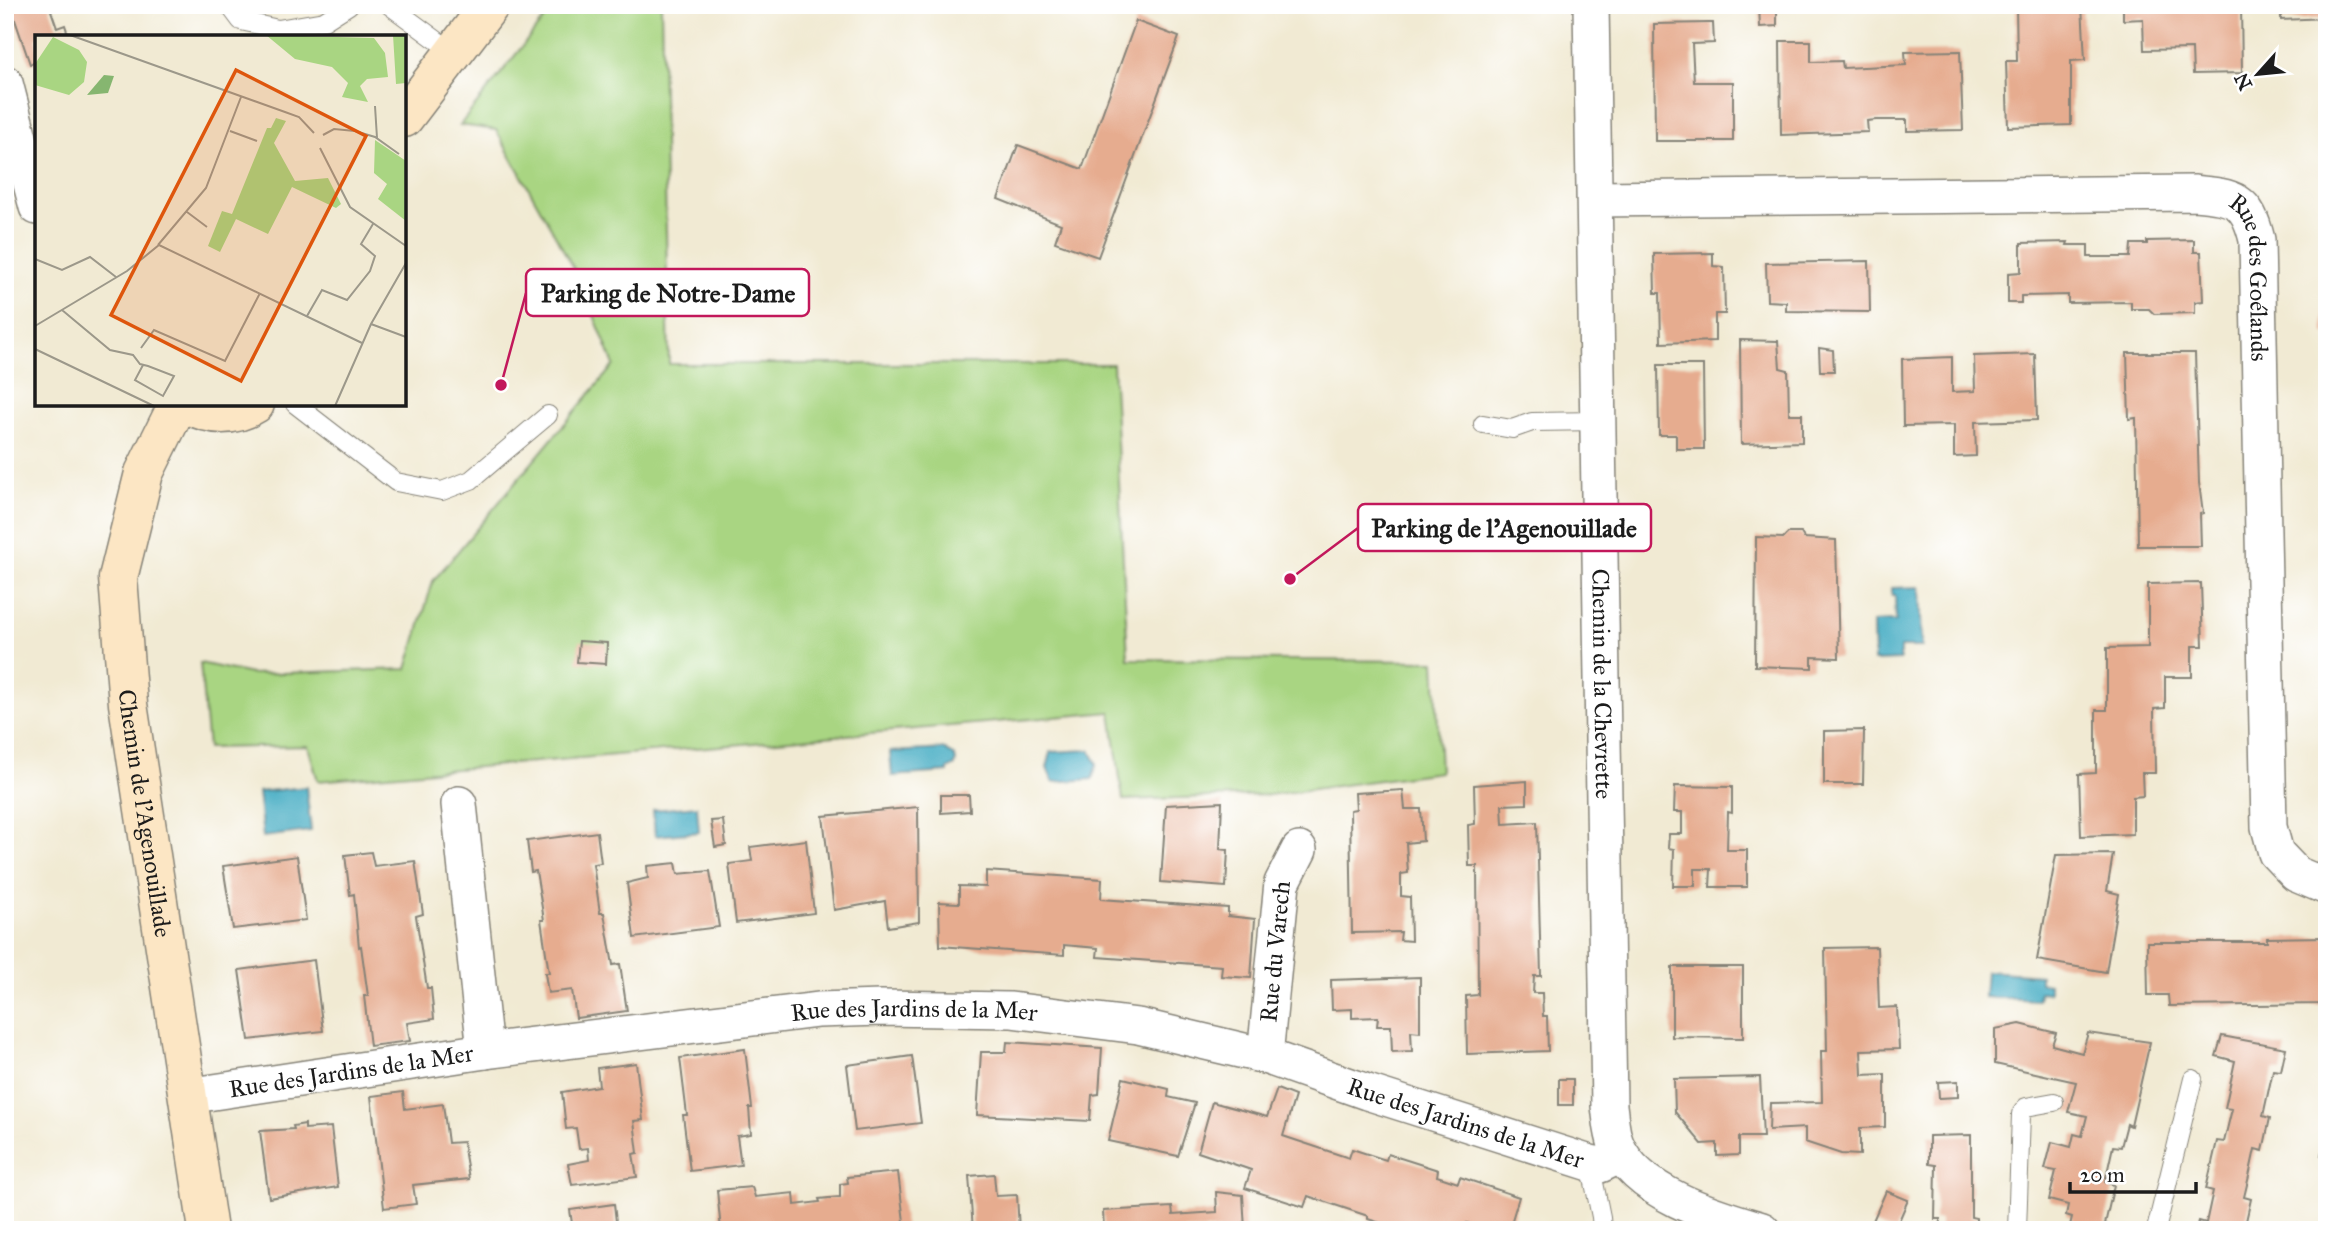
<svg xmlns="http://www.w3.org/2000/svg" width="2332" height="1235" viewBox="0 0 2332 1235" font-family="'IM FELL Great Primer',serif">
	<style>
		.green { fill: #a9d582; stroke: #62784f; stroke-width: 2 }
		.water { fill: #42abc2; stroke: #2f646f; stroke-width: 2 }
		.building { fill: #e6ac8f }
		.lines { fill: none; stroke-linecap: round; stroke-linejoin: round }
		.lane-casing { stroke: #868378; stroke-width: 20 }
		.street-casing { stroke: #868378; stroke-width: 38 }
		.secondary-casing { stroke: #868378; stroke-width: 41 }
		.lane { stroke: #fff; stroke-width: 18 }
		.street { stroke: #fff; stroke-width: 35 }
		.secondary { stroke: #fce6c4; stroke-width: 38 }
		.labels { text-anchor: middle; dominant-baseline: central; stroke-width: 7; stroke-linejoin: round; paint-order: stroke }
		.street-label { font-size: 24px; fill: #1c1c1c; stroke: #fff }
		.inset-road { fill: none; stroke: #9c988a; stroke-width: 2 }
		.view { fill: #de560d; fill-opacity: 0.15; stroke: #de560d; stroke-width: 3.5 }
		.inset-edge { fill: none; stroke: #1c1c1c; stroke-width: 3.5 }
		.leader { fill: none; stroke: #c2185b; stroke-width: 2.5 }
		.callout-dot { fill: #c2185b; stroke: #fff; stroke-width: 2.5 }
		.callout { fill: #fff; stroke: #c2185b; stroke-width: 2.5 }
		.callout-label { font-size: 26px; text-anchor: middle; font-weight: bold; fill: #1c1c1c }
	</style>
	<rect width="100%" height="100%" fill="#fff"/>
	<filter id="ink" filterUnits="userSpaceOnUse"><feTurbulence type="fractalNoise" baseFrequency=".0143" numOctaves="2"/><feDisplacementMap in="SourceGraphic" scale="14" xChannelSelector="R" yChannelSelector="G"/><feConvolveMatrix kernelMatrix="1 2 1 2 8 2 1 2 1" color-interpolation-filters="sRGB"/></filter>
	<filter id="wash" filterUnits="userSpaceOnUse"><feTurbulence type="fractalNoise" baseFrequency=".00686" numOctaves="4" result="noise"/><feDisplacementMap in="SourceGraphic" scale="28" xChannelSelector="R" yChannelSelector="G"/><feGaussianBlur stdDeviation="1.57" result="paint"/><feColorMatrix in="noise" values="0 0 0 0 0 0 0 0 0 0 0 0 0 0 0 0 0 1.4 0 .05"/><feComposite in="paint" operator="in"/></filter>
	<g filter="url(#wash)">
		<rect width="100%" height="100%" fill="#f1ead3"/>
		<path class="green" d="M 555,5 L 661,5 L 669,364 L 1113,364 L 1128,659 L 1435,661 L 1440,772 L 1269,795 L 1123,800 L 1111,712 L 318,781 L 308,746 L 208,748 L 200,663 L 251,674 L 407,669 L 433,581 L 614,365 L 578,276 L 496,130 L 460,125 Z"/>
		<g class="water">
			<path d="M 1920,587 L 1922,647 L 1900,647 L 1900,660 L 1874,661 L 1873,622 L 1896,621 L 1895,595 L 1892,595 L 1892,588 Z"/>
			<path d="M 946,749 L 946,751 L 953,755 L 956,760 L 955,765 L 948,769 L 948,772 L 892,776 L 890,752 Z"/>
			<path d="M 1090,750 L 1097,764 L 1092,779 L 1053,782 L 1047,768 L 1051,752 Z"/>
			<path d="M 306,787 L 311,831 L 263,837 L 258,792 Z"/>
			<path d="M 697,806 L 699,832 L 655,836 L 653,810 Z"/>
			<path d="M 1986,971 L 2040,975 L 2040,983 L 2049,984 L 2049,993 L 2039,992 L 2038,1000 L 1984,997 Z"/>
		</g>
		<g id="blocks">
			<g class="building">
				<path d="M 10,5 L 49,5 L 57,28 L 65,25 L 69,37 L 37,37 L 37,62 L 30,64 Z"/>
				<path d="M 1759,5 L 1777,6 L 1777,26 L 1760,27 Z"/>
				<path d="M 2016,5 L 2082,5 L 2085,60 L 2071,61 L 2071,125 L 2008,127 L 2006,61 L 2017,61 Z"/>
				<path d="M 2123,5 L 2241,5 L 2242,73 L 2193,74 L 2192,49 L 2144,50 L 2143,19 L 2123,20 Z"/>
				<path d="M 2281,5 L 2327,5 L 2327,18 L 2281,20 Z"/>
				<path d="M 1136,21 L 1179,37 L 1098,257 L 1055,242 L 1061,224 L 998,199 L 1018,145 L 1082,169 Z"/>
				<path d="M 1709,23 L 1713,23 L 1714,43 L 1692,44 L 1694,82 L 1733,82 L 1733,141 L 1655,141 L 1654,24 Z"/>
				<path d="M 1780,41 L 1811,41 L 1811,62 L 1842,61 L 1843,68 L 1906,65 L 1905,52 L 1960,51 L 1963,130 L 1907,131 L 1907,120 L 1876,120 L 1867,121 L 1868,132 L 1781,135 Z"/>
				<path d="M 2327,207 L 2327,228 L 2320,228 L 2320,208 Z"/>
				<path d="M 2194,240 L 2194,252 L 2201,252 L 2203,301 L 2195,302 L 2195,313 L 2154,314 L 2149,309 L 2131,309 L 2131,302 L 2068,303 L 2068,295 L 2021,296 L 2021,303 L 2008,303 L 2008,273 L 2021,272 L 2021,243 L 2068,242 L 2067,245 L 2088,245 L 2088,257 L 2130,257 L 2131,244 L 2147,244 L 2147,241 Z"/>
				<path d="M 1713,253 L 1713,266 L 1724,267 L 1725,314 L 1715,314 L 1715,341 L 1661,343 L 1660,293 L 1655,293 L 1654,254 Z"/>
				<path d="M 1869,261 L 1870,312 L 1786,311 L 1786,302 L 1767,301 L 1766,263 Z"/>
				<path d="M 2322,270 L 2327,270 L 2327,333 L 2324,333 Z"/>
				<path d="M 1740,340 L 1778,341 L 1780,368 L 1788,370 L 1789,414 L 1802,414 L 1802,442 L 1741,444 Z"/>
				<path d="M 1819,348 L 1833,350 L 1834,371 L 1820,371 Z"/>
				<path d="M 2127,353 L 2195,353 L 2199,483 L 2203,513 L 2200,514 L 2201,546 L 2138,546 L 2136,418 L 2129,419 Z"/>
				<path d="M 2035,354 L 2037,420 L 1975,422 L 1976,456 L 1954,457 L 1954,425 L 1903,426 L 1902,359 L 1952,357 L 1952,392 L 1975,391 L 1974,356 Z"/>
				<path d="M 1658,365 L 1703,365 L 1704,449 L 1676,449 L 1676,435 L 1659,435 Z"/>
				<rect x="2322" y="483" width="5" height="76"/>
				<path d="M 1788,533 L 1801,533 L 1804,538 L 1836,540 L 1839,658 L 1812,657 L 1812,668 L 1755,666 L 1756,537 L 1783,538 Z"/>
				<path d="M 2201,583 L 2203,646 L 2192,646 L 2192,677 L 2165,677 L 2165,708 L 2154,709 L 2155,773 L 2142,773 L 2143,796 L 2133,797 L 2133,834 L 2081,836 L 2079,774 L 2096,773 L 2096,710 L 2107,710 L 2107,648 L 2148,647 L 2148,584 Z"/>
				<rect x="2324" y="601" width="3" height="32"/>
				<path d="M 579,641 L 607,643 L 606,664 L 577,662 Z"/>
				<path d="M 1864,730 L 1863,784 L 1824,784 L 1824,731 Z"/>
				<rect x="2323" y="765" width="4" height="75"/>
				<path d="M 1527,781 L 1527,804 L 1502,805 L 1503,824 L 1537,822 L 1541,976 L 1534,976 L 1533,993 L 1542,993 L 1543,1016 L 1547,1016 L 1548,1051 L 1467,1054 L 1466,996 L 1478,995 L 1477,866 L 1469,866 L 1468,825 L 1475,824 L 1474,785 Z"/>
				<path d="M 1675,786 L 1732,787 L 1732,813 L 1728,812 L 1727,850 L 1747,850 L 1747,887 L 1710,887 L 1711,869 L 1695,869 L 1695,886 L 1673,886 L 1674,849 L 1668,848 L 1669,834 L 1682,834 L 1682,812 L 1674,812 Z"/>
				<path d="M 1403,790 L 1405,809 L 1421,809 L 1423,841 L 1406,843 L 1408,873 L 1401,874 L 1401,896 L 1410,897 L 1411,941 L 1400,940 L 1401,932 L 1352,933 L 1350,810 L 1356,809 L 1355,793 Z"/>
				<path d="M 941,795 L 969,795 L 970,811 L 941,813 Z"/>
				<path d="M 1222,802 L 1220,849 L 1228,850 L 1226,887 L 1161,882 L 1166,805 Z"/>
				<path d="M 918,807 L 919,922 L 888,927 L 885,901 L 834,910 L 823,816 Z"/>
				<path d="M 723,820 L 726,845 L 715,847 L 711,821 Z"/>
				<path d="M 597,832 L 601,863 L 593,864 L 600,913 L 604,913 L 613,965 L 620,964 L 627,1011 L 576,1018 L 572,990 L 548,993 L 545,973 L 549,973 L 541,920 L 544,920 L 536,871 L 531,872 L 527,841 Z"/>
				<path d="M 806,840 L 814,913 L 736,923 L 729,864 L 752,861 L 750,847 Z"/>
				<path d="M 371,852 L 374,866 L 415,861 L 423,914 L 416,916 L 427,988 L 431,988 L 434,1019 L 407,1023 L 410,1041 L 370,1046 L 364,996 L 368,996 L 361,946 L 359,947 L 354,894 L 350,895 L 345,855 Z"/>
				<path d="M 2113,854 L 2107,891 L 2119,894 L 2106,972 L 2037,960 L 2056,855 Z"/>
				<path d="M 297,856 L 306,920 L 233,929 L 223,866 Z"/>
				<path d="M 676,863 L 678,874 L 710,871 L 719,927 L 634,938 L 627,883 L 648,878 L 647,866 Z"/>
				<path d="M 986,871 L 1102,879 L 1101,899 L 1228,908 L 1228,916 L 1255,919 L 1251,978 L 1221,976 L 1222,966 L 1097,957 L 1098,948 L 1064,945 L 1064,955 L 940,946 L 939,902 L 959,903 L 959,886 L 986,887 Z"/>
				<path d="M 2327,937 L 2327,1004 L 2169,1006 L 2168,995 L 2148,995 L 2147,942 L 2267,942 L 2267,938 Z"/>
				<path d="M 1877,947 L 1879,1008 L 1897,1007 L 1899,1049 L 1861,1050 L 1862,1075 L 1885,1074 L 1885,1127 L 1860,1128 L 1860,1155 L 1841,1154 L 1805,1142 L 1805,1128 L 1769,1130 L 1770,1103 L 1822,1102 L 1821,1051 L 1827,1051 L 1825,948 Z"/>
				<path d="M 314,960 L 323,1031 L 249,1040 L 239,970 Z"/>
				<path d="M 1672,967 L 1743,967 L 1743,1038 L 1672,1037 Z"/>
				<path d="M 1420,977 L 1420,1032 L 1411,1031 L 1412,1051 L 1392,1052 L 1391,1026 L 1377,1026 L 1378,1017 L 1352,1018 L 1352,1009 L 1332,1010 L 1331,980 Z"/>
				<path d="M 2020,1024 L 2056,1033 L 2052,1045 L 2082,1053 L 2088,1033 L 2150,1042 L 2131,1126 L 2127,1124 L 2121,1147 L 2113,1146 L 2105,1182 L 2114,1185 L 2105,1224 L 2112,1226 L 2111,1230 L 2069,1230 L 2072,1217 L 2066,1215 L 2068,1205 L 2049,1200 L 2056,1171 L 2045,1169 L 2052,1142 L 2071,1147 L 2074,1134 L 2082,1136 L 2087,1116 L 2068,1112 L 2076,1082 L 1995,1064 L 1995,1029 Z"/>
				<path d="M 2222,1036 L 2286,1048 L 2281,1071 L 2273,1070 L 2263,1116 L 2270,1118 L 2263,1151 L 2255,1149 L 2250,1172 L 2244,1197 L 2251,1199 L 2244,1230 L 2196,1230 L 2199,1221 L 2206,1223 L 2213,1191 L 2206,1189 L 2217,1141 L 2224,1142 L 2232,1109 L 2225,1108 L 2235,1061 L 2216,1056 Z"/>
				<path d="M 1007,1042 L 1102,1048 L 1099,1094 L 1092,1095 L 1090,1121 L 977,1115 L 981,1052 L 1006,1052 Z"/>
				<path d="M 745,1049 L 752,1108 L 749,1108 L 751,1134 L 737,1136 L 741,1165 L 690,1171 L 683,1115 L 687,1115 L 680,1058 Z"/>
				<path d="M 912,1056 L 921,1123 L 855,1131 L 847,1065 Z"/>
				<path d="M 636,1063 L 643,1120 L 634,1121 L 638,1153 L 633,1154 L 637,1177 L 572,1185 L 568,1164 L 589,1160 L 588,1148 L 579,1149 L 576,1128 L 566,1129 L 562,1092 L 599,1086 L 597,1068 Z"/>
				<path d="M 1760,1077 L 1763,1137 L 1739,1137 L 1739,1155 L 1717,1156 L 1717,1143 L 1702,1144 L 1675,1112 L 1674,1079 Z"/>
				<path d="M 1123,1078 L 1169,1089 L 1168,1097 L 1195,1103 L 1178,1156 L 1108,1141 Z"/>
				<rect x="1559" y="1079" width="14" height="26"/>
				<path d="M 1958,1081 L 1958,1097 L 1939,1098 L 1938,1082 Z"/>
				<path d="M 1277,1089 L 1295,1096 L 1283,1136 L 1349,1158 L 1352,1149 L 1386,1160 L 1388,1154 L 1438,1170 L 1437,1176 L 1458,1183 L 1460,1177 L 1519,1197 L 1509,1230 L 1488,1230 L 1467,1223 L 1465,1230 L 1402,1230 L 1368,1219 L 1368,1216 L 1308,1196 L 1304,1207 L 1245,1188 L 1251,1170 L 1198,1152 L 1212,1102 L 1267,1117 Z"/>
				<path d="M 403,1092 L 405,1109 L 443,1104 L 448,1143 L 463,1142 L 469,1179 L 413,1185 L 416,1204 L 384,1208 L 371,1096 Z"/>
				<path d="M 305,1124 L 305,1129 L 331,1127 L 338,1187 L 269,1198 L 260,1131 L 294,1129 L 293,1126 Z"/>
				<path d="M 2326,1134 L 2327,1134 L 2327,1156 L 2321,1155 Z"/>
				<path d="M 1971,1135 L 1971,1217 L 1976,1218 L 1976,1230 L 1940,1230 L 1940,1219 L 1935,1219 L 1936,1165 L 1929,1164 L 1929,1136 Z"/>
				<path d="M 898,1172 L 905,1230 L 721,1230 L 717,1190 L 752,1187 L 755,1197 L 794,1193 L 795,1205 L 820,1202 L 819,1199 L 840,1197 L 840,1184 L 848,1183 L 847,1177 Z"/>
				<path d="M 994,1174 L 996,1196 L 1017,1195 L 1019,1230 L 973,1230 L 969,1176 Z"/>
				<path d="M 1886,1191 L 1908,1200 L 1895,1230 L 1889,1230 L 1872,1223 Z"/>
				<path d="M 1216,1192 L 1243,1195 L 1245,1230 L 1104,1230 L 1103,1211 L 1172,1207 L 1173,1215 L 1217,1212 Z"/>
				<path d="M 614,1204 L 617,1230 L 573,1230 L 570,1210 Z"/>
				<path d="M 467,1225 L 468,1230 L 443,1230 L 443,1228 Z"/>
			</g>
		</g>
	</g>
	<g filter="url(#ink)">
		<use href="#blocks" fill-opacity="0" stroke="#868378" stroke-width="2"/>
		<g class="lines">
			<defs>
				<g id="lane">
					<path d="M 229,5 L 241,21 L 278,29 L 324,21 L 349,5"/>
					<path d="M 389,5 L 454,53"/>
					<path d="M 295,404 L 396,482 L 442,491 L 471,480 L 548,415"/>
					<path d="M 1483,424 L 1512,429 L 1532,422 L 1600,421"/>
					<path d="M 1590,1163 L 1601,1217 L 1602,1230"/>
					<path d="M 2017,1230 L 2021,1114 L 2026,1107 L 2054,1102"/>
					<path d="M 2156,1230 L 2193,1079"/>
				</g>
				<g id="street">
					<path id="s1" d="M 1591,5 L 1609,1106 C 1611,1119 1611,1132 1616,1144 C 1637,1194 1714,1216 1762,1230"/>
					<path d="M 5,83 L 37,207"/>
					<path id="s2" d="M 1595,199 L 2194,193 C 2234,197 2247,198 2257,240 L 2269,827 L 2276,853 L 2296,874 L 2327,887"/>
					<path d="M 459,804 L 485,1051"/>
					<path id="s3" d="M 1265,1056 L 1282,883 L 1299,850"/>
					<path id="s4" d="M 187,1096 L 485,1051 L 818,1010 L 881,1008 L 1011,1010 L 1138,1026 L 1265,1056 L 1367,1092 L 1590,1163 L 1600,1165 L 1621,1155"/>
				</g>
				<g id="secondary">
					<path d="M 404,118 L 490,5"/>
					<path id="s5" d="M 178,404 L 144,473 L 118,578 L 128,704 L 208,1230"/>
					<path d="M 187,404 C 210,416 233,418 255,404"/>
				</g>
			</defs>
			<use href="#lane" class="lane-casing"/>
			<use href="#street" class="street-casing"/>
			<use href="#secondary" class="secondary-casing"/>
			<use href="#lane" class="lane"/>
			<use href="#street" class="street"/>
			<use href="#secondary" class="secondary"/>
		</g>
	</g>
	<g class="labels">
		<g class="street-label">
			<text stroke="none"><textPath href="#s2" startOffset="723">Rue des Goélands</textPath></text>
			<text stroke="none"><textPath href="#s1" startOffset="679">Chemin de la Chevrette</textPath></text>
			<text stroke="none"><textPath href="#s5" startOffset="422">Chemin de l'Agenouillade</textPath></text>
			<text stroke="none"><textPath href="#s3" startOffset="105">Rue du Varech</textPath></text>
			<text stroke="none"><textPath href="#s4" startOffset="733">Rue des Jardins de la Mer</textPath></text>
			<text stroke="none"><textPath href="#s4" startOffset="166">Rue des Jardins de la Mer</textPath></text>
			<text stroke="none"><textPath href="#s4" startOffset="1300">Rue des Jardins de la Mer</textPath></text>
		</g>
	</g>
	<g transform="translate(35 35)">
		<rect width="371" height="371" fill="#f1ead3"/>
		<path d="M 231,0 L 339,3 L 350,18 L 353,42 L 332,44 L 325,51 L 333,67 L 307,62 L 313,48 L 297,32 L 260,24 ZM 358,0 L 371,0 L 371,48 L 361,49 ZM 18,2 L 44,15 L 52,27 L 49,47 L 34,60 L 0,50 L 0,29 ZM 241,83 L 251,86 L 239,108 L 260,146 L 293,143 L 306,169 L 301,173 L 257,152 L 233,199 L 201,184 L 185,217 L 173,211 L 187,176 L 197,179 L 232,93 L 236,93 ZM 340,105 L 371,126 L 371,186 L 343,164 L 352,149 L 339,138 Z" fill="#a9d582"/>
		<path d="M 69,40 L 79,41 L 73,58 L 52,60 Z" fill="#86b670"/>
		<path class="inset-road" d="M 35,0 L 250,77 L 264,82 L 279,98M 340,71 L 342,103M 195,96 L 222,106M 288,100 L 299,94 L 320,96 L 340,102 L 364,119M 285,113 L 315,172 L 371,211M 152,177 L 172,192M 123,210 L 171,153 L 206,62M 0,224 L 27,235 L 55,222 L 81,242M 27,275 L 75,315 L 98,320 L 105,329 L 113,331 L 139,341 L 128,361 L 100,345 L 108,330M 272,281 L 287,255 L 312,265 L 335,236 L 340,221 L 326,209 L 338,189M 336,289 L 371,302M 0,291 L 92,236 L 124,210 L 327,308M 106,313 L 119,295 L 190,326 L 225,258M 0,314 L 119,371M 300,371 L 336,289 L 371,228"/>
		<path class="view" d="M 201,35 L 331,101 L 206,346 L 76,280 Z"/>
		<rect width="371" height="371" class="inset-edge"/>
	</g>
	<path class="leader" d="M501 385L526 293M1290 579L1358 528"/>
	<g class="callout-dot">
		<circle cx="501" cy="385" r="7"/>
		<circle cx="1290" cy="579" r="7"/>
	</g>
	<g class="callout">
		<rect x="526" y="269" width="283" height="47" rx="7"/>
		<rect x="1358" y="504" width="293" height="47" rx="7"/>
	</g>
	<g class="callout-label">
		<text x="668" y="302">Parking de Notre-Dame</text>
		<text x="1504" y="537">Parking de l'Agenouillade</text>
	</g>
	<rect width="2332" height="1235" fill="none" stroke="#fff" stroke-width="28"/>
	<g transform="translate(2258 74) rotate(243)" stroke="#ffffff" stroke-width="5" paint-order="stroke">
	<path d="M0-5L12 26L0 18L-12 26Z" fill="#1c1c1c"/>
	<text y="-10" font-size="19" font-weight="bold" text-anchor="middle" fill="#1c1c1c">N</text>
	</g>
	<path d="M2070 1182v10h126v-10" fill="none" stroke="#1c1c1c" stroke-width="3.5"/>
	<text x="2080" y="1182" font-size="21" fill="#1c1c1c" stroke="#ffffff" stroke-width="5" paint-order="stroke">20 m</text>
</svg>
